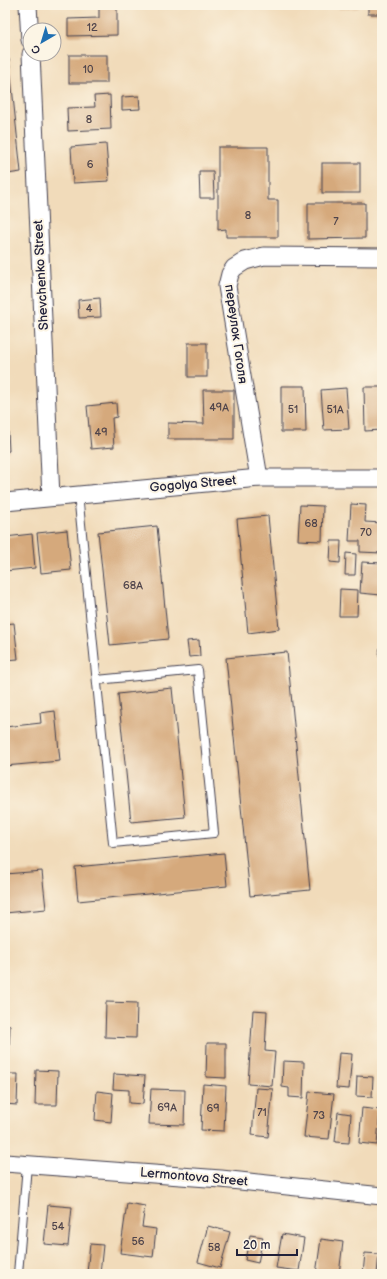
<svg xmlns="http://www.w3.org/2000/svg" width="387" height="1279" viewBox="0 0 387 1279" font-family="'Balsamiq Sans',sans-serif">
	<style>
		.building { fill: #d5a97b }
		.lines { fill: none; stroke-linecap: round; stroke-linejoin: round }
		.service-casing { stroke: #413e4e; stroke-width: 10 }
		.minor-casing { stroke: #413e4e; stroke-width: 19 }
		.service { stroke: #fff; stroke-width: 8 }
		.minor { stroke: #fff; stroke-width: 17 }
		.labels { text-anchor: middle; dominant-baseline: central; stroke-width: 4; stroke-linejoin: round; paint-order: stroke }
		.number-label { font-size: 11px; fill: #4f444b }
		.street-label { font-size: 13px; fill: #22223b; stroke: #fcf5e5 }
	</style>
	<rect width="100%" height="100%" fill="#fcf5e5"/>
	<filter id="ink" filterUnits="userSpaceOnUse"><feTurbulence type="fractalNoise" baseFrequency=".025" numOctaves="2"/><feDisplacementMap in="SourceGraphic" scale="8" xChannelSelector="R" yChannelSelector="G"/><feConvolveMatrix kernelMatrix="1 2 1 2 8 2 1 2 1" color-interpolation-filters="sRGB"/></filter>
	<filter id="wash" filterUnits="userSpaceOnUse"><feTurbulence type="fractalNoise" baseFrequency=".012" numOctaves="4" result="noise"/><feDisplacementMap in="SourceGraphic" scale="16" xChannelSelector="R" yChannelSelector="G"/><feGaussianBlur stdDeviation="0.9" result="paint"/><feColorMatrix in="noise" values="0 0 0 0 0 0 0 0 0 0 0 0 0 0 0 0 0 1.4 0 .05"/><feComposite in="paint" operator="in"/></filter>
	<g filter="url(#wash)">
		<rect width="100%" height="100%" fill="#f1dbba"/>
		<g id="blocks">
			<g class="building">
				<path d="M 339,5 L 359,5 L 359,8 L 339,9 Z"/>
				<rect x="368" y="5" width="14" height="9"/>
				<path d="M 99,6 L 117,6 L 117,35 L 68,36 L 68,19 L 99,18 Z"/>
				<rect x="69" y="55" width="38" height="28"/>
				<path d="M 9,59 L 21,172 L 7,174 L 5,160 L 5,60 Z"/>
				<path d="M 110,95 L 111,129 L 68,131 L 67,108 L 95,107 L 94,96 Z"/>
				<path d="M 139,96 L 140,109 L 122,110 L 122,97 Z"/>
				<path d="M 106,144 L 109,181 L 73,183 L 71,147 Z"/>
				<path d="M 218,147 L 268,147 L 268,200 L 278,200 L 278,237 L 226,237 L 226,229 L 218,230 Z"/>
				<rect x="322" y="163" width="38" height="30"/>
				<path d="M 199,171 L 213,171 L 214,198 L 200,198 Z"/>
				<path d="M 308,203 L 365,203 L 365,238 L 308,239 Z"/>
				<path d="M 100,298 L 101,317 L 79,318 L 78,300 Z"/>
				<rect x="188" y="343" width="19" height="34"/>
				<path d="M 281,386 L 305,386 L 306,432 L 281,432 Z"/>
				<path d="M 364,387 L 382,387 L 382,430 L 365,431 Z"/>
				<path d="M 346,388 L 349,429 L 324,430 L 321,390 Z"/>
				<path d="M 203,390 L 234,390 L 234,439 L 168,439 L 168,423 L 204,424 Z"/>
				<path d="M 116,403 L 117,417 L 112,418 L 114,447 L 91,449 L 87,406 Z"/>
				<path d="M 5,431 L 8,431 L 9,451 L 5,452 Z"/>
				<path d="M 351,504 L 366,505 L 365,522 L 382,523 L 382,553 L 360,552 L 360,541 L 349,541 Z"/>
				<path d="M 300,505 L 323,506 L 322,541 L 298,540 Z"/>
				<path d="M 268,516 L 279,629 L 248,633 L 237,519 Z"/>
				<path d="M 157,526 L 168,639 L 110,645 L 98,532 Z"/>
				<path d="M 67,530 L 71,570 L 41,573 L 37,533 Z"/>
				<path d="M 32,534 L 35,568 L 5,571 L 5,537 Z"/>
				<path d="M 331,541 L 341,541 L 340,563 L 330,562 Z"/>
				<path d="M 346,553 L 356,554 L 355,575 L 345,575 Z"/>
				<path d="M 362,562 L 382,563 L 381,595 L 360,593 Z"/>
				<path d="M 340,589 L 358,590 L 357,616 L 339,616 Z"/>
				<path d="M 14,623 L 18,659 L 5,660 L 5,624 Z"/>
				<path d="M 381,628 L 382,628 L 382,657 L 379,656 Z"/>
				<path d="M 199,640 L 200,656 L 189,657 L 187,641 Z"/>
				<path d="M 287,652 L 310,890 L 250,896 L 226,658 Z"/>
				<path d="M 172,688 L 185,817 L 131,822 L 118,694 Z"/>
				<path d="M 55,711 L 60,761 L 5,766 L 5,727 L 41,723 L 40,713 Z"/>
				<path d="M 224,853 L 227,886 L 78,901 L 75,867 Z"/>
				<path d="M 42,871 L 46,909 L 5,913 L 5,874 Z"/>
				<path d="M 106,1002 L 137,1003 L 136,1038 L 105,1037 Z"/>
				<path d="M 253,1010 L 267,1011 L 265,1051 L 275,1052 L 272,1086 L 248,1084 Z"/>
				<path d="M 5,1025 L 10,1025 L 9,1053 L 5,1053 Z"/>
				<path d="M 207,1043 L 226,1043 L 226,1078 L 206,1077 Z"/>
				<path d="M 339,1053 L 352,1054 L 349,1089 L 336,1088 Z"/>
				<path d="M 283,1061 L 304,1062 L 303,1098 L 289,1097 L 289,1088 L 282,1087 Z"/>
				<path d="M 36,1070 L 58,1071 L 57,1105 L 35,1105 Z"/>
				<path d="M 5,1074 L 18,1074 L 17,1105 L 5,1104 Z"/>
				<path d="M 114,1074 L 145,1076 L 143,1104 L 129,1103 L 129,1090 L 113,1089 Z"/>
				<path d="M 357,1076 L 373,1077 L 372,1097 L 356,1096 Z"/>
				<path d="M 203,1084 L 226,1086 L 224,1131 L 201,1130 Z"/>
				<path d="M 256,1088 L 273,1089 L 268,1137 L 252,1135 Z"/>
				<path d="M 151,1089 L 185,1090 L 184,1125 L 149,1124 Z"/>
				<path d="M 97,1091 L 113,1093 L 111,1122 L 95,1120 Z"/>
				<path d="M 309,1092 L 334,1094 L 329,1139 L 304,1137 Z"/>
				<path d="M 362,1108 L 380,1110 L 377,1145 L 359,1143 Z"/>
				<path d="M 338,1112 L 351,1114 L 349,1143 L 335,1142 Z"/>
				<path d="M 127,1203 L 145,1206 L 142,1227 L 156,1229 L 153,1257 L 120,1253 Z"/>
				<path d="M 48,1205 L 72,1207 L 68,1246 L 44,1244 Z"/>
				<path d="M 208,1226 L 230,1232 L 220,1268 L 198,1262 Z"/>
				<path d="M 282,1234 L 304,1238 L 299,1271 L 276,1268 Z"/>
				<path d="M 250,1235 L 263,1237 L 258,1263 L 245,1260 Z"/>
				<path d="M 321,1239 L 343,1242 L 339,1274 L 316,1274 Z"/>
				<path d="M 90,1244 L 103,1245 L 100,1274 L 87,1273 Z"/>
				<path d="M 365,1253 L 379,1254 L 377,1274 L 363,1274 Z"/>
			</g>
		</g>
	</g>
	<g filter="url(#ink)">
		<use href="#blocks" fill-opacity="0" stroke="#413e4e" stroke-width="1"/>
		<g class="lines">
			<defs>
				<g id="service">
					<path d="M 78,494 L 113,843 L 214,833 L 198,670 L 97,680"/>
					<path d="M 18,1274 L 27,1165"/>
				</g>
				<g id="minor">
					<path d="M 28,5 L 30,40"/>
					<path d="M 31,54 L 51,497"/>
					<path d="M 259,478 L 227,286 L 230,274 L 234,268 L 245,261 L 264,256 L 382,257"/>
					<path d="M 5,502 L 259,478 L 382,478"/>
					<path d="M 5,1163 L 221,1179 L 382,1196"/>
				</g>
			</defs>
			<use href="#service" class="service-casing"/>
			<use href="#minor" class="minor-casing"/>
			<use href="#service" class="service"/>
			<use href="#minor" class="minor"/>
		</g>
	</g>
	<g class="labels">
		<g class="number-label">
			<text x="92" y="27">12</text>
			<text x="88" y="69">10</text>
			<text x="89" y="119">8</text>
			<text x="90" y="164">6</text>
			<text x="248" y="215">8</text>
			<text x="336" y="221">7</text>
			<text x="89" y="308">4</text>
			<text x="219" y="407">49А</text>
			<text x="293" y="409">51</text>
			<text x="335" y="409">51А</text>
			<text x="101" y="432">49</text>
			<text x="311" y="523">68</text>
			<text x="366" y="532">70</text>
			<text x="133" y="585">68А</text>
			<text x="167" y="1107">69А</text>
			<text x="213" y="1108">69</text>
			<text x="262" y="1112">71</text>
			<text x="319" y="1115">73</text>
			<text x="58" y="1226">54</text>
			<text x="138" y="1241">56</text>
			<text x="214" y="1247">58</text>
		</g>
		<g class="street-label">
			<text transform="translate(41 275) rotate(-93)">Shevchenko Street</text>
			<text transform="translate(236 334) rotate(82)">переулок Гоголя</text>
			<text transform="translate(193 484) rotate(-5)">Gogolya Street</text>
			<text transform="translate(194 1177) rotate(5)">Lermontova Street</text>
		</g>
	</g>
	<rect width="387" height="1279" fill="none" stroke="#fcf5e5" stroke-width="20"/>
	<g transform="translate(42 42) rotate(218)"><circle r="19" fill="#fcf5e5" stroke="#a5a1a1"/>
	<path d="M0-3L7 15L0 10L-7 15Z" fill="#1f6fb2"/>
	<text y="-6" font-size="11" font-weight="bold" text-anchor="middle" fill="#22223b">С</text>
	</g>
	<path d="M237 1249v6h60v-6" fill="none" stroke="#22223b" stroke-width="2"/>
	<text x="243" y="1249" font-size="12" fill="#22223b" stroke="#fcf5e5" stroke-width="3" paint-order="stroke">20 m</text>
</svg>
